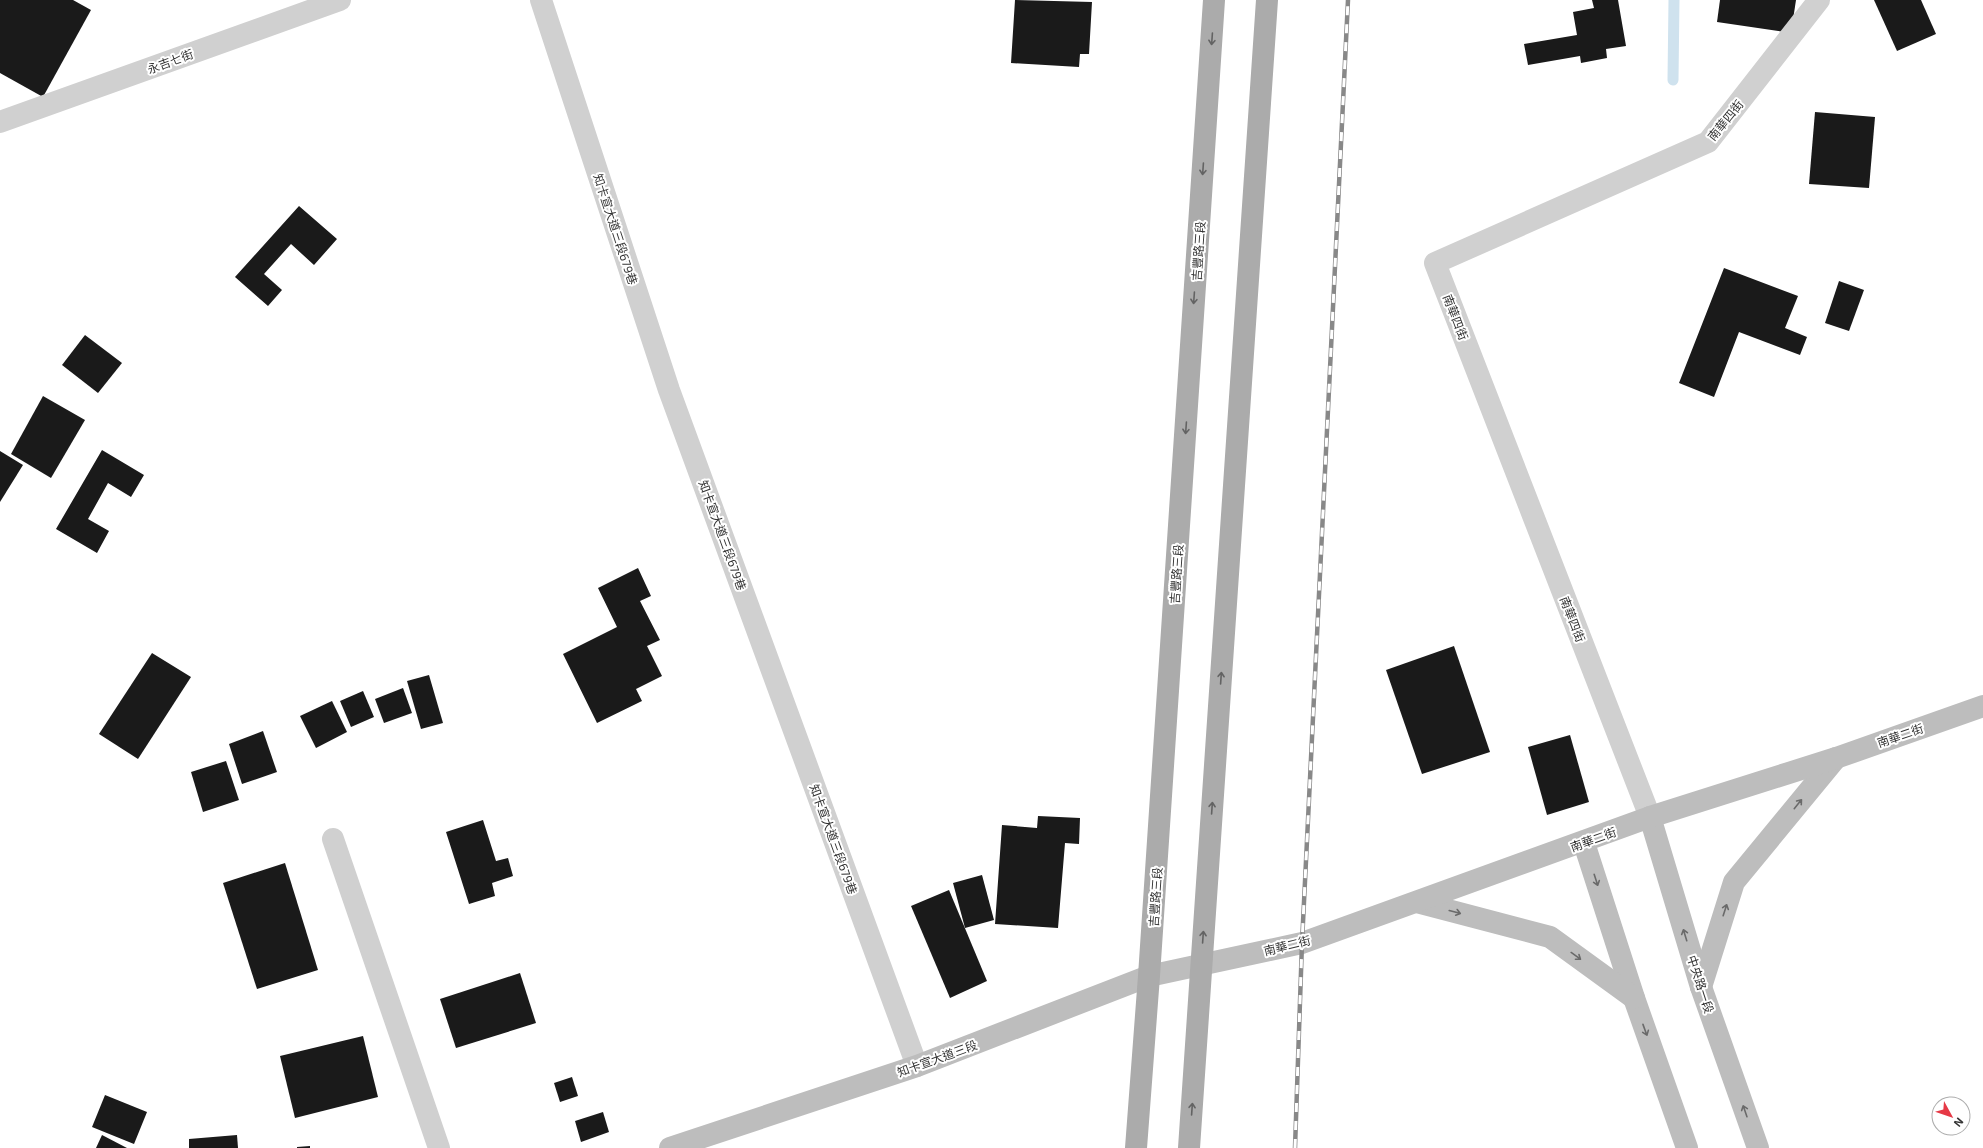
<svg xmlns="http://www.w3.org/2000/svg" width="1983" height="1148" viewBox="0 0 1983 1148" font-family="'Exo 2','Noto Sans TC',sans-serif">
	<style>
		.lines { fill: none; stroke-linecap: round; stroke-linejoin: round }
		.stream { stroke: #cfe2ee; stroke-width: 11 }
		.building { fill: #1a1a1a }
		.street { stroke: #d0d0d0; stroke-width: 22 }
		.secondary { stroke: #bdbdbd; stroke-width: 22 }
		.primary { stroke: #ababab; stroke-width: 22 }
		.rail-casing { stroke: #888; stroke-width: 4.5 }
		.rail { stroke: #fff; stroke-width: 3; stroke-dasharray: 9; stroke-linecap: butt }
		.oneway { stroke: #636363 }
		.oneway2 { stroke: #6a6a6a }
		.labels { text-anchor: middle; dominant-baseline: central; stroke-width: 4; stroke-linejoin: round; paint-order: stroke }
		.street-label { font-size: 12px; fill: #333; stroke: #fff }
	</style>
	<rect width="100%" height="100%" fill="#fff"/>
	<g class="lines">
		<path class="stream" d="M 1673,80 L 1674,0"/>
	</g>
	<g class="building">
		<path d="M 0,0 L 73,0 L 91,10 L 43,97 L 0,73 Z"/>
		<path d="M 1015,0 L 1092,2 L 1089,54 L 1080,54 L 1079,67 L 1011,63 Z"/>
		<path d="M 1592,0 L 1618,0 L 1626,46 L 1606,49 L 1607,58 L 1581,63 L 1580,56 L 1528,65 L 1524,44 L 1577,35 L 1573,12 L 1594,8 Z"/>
		<path d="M 1720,0 L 1796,0 L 1791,33 L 1717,22 Z"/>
		<path d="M 1874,0 L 1921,0 L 1936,34 L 1897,51 Z"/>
		<path d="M 1815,112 L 1875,117 L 1869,188 L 1809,184 Z"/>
		<path d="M 299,206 L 337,239 L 314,265 L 291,244 L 264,274 L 282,290 L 268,306 L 235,277 Z"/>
		<path d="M 1724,268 L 1798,296 L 1785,328 L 1807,337 L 1800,355 L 1739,332 L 1714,397 L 1679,383 Z"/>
		<path d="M 1839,281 L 1864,290 L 1849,331 L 1825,323 Z"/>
		<path d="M 85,335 L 122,363 L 98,393 L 62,365 Z"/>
		<path d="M 43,396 L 85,420 L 51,478 L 11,454 Z"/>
		<path d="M 102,450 L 144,475 L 131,497 L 108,483 L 88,519 L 109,531 L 97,553 L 56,529 Z"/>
		<path d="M 0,451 L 23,465 L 0,502 Z"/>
		<path d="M 638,568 L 651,596 L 640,601 L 660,640 L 647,646 L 662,676 L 636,689 L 642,701 L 597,723 L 563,654 L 617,627 L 598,588 Z"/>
		<path d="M 1454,646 L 1490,752 L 1422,774 L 1386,670 Z"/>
		<path d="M 152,653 L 191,677 L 138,759 L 99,734 Z"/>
		<path d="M 429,675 L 443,723 L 421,729 L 407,681 Z"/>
		<path d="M 403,688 L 412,713 L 384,723 L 375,699 Z"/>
		<path d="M 363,691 L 374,717 L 351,727 L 340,701 Z"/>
		<path d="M 332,701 L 347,732 L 316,748 L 300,716 Z"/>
		<path d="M 263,731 L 277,772 L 242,784 L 229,744 Z"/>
		<path d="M 1570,735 L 1589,802 L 1547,815 L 1528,747 Z"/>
		<path d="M 226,761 L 239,800 L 203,812 L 191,772 Z"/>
		<path d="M 1038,816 L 1080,818 L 1079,844 L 1065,843 L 1058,928 L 995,924 L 1002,825 L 1037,828 Z"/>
		<path d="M 483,820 L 496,861 L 508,858 L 513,876 L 492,883 L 495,896 L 469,904 L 446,832 Z"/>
		<path d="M 285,863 L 318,970 L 257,989 L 223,883 Z"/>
		<path d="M 982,875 L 994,920 L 965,928 L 953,883 Z"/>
		<path d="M 949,890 L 987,981 L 950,998 L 911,906 Z"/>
		<path d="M 520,973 L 536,1023 L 456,1048 L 440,999 Z"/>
		<path d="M 363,1036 L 378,1097 L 295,1118 L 280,1056 Z"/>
		<path d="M 572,1077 L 578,1096 L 560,1102 L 554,1083 Z"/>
		<path d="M 105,1095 L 147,1112 L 134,1144 L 92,1127 Z"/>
		<path d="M 603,1112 L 609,1132 L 581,1142 L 575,1121 Z"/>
		<path d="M 102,1135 L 127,1148 L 96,1148 Z"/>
		<path d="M 237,1135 L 238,1148 L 189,1148 L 189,1139 Z"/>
		<path d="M 310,1146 L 310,1148 L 297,1148 L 297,1147 Z"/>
	</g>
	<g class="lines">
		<g class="street">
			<path d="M 541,0 L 669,390 L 917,1066"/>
			<path d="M 0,122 L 340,0"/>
			<path d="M 1650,817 L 1435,263 L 1708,142 L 1819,0"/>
			<path d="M 333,839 L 439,1148"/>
		</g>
		<g class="secondary">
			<path d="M 1650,817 L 1701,987 L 1758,1148"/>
			<path d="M 1584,843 L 1634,998 L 1687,1148"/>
			<path d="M 1417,902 L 1550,937 L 1634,998"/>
			<path d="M 1701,987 L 1734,882 L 1836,758"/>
			<path d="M 670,1148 L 917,1066 L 1149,976 L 1302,943 L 1650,817 L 1836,758 L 1983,706"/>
		</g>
		<g class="primary">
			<path d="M 1136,1148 L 1149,976 L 1214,0"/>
			<path d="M 1189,1148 L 1267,0"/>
		</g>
		<defs>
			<path id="rail" d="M 1295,1148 L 1302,943 L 1348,0"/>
		</defs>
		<use href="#rail" class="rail-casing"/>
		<use href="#rail" class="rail"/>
	</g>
	<defs><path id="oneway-shaft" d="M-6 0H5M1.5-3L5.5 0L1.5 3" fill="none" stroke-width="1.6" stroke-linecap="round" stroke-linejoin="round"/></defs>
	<g class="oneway">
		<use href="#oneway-shaft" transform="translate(1212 39) rotate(94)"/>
		<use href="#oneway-shaft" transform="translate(1203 169) rotate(94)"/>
		<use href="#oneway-shaft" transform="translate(1194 298) rotate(94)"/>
		<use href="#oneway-shaft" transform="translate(1186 428) rotate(94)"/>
		<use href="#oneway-shaft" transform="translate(1221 678) rotate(-86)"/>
		<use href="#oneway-shaft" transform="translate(1212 808) rotate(-86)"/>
		<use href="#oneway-shaft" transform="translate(1203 937) rotate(-86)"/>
		<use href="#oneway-shaft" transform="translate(1192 1109) rotate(-86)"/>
	</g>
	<g class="oneway2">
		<use href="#oneway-shaft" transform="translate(1798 804) rotate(-51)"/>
		<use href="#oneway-shaft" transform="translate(1596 880) rotate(72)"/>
		<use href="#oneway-shaft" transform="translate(1725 910) rotate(-72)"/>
		<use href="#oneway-shaft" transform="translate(1455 912) rotate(15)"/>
		<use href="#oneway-shaft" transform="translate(1685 935) rotate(-107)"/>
		<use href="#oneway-shaft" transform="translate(1576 956) rotate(36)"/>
		<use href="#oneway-shaft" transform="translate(1645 1030) rotate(70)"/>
		<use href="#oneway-shaft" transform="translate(1745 1111) rotate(-109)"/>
	</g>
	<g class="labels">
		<g class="street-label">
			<text transform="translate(170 61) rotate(-20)">永吉七街</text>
			<text transform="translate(1725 120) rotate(-51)">南華四街</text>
			<text transform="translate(616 229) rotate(72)">知卡宣大道三段679巷</text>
			<text transform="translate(1198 251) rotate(-86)">吉豐路三段</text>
			<text transform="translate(1456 317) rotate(69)">南華四街</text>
			<text transform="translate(723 535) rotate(70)">知卡宣大道三段679巷</text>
			<text transform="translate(1176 574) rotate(-86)">吉豐路三段</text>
			<text transform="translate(1573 619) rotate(69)">南華四街</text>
			<text transform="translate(1900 735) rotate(-19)">南華二街</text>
			<text transform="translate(834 839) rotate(70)">知卡宣大道三段679巷</text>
			<text transform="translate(1593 839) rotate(-20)">南華二街</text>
			<text transform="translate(1155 897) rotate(-86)">吉豐路三段</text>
			<text transform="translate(1287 945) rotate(-14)">南華二街</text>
			<text transform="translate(1701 984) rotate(72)">中央路一段</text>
			<text transform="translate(937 1058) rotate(-20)">知卡宣大道三段</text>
		</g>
	</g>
	<g transform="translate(1951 1116) rotate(130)"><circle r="19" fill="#ffffff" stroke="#adadad"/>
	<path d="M0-3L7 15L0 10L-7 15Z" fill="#e63946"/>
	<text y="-6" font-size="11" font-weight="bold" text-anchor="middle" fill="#333333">N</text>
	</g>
</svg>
